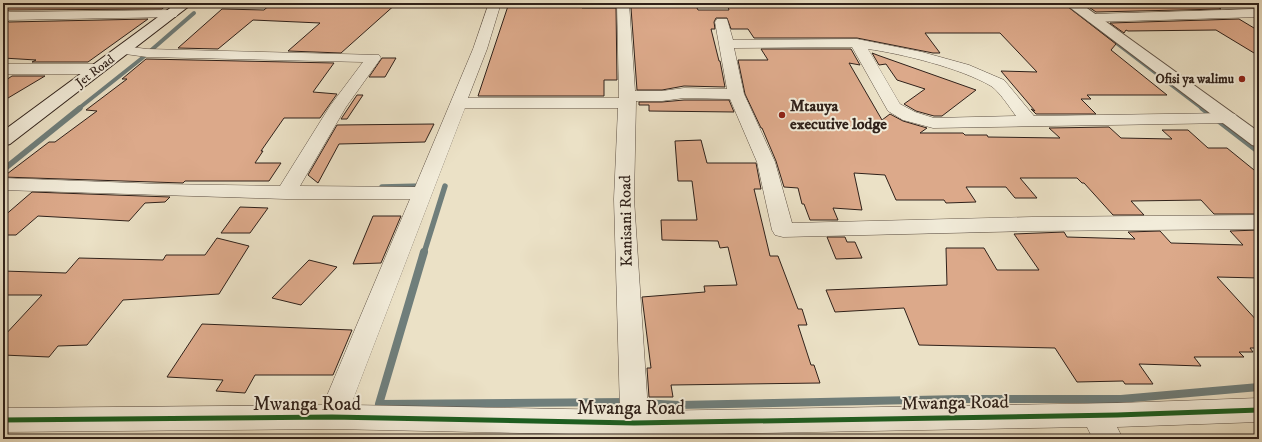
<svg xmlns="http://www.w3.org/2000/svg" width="1262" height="442" viewBox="0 0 1262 442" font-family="'IM FELL DW Pica',serif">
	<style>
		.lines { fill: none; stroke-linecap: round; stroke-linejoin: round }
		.stream-far2 { stroke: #6f7e7b; stroke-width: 4 }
		.stream-far1 { stroke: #6f7e7b; stroke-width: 5.5 }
		.stream { stroke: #6f7e7b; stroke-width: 8 }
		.building { fill: #dca98a; stroke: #2f211a }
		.minor-casing { stroke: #5e5145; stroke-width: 1 }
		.tertiary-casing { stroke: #5e5145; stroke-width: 2 }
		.secondary-casing { stroke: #2f211a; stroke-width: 2 }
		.minor { fill: #f2ecda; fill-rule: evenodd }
		.tertiary { fill: #f2ecda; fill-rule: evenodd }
		.secondary { fill: #f2ecda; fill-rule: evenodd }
		.cycleway-casing { stroke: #f2ecda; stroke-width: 8 }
		.cycleway { stroke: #1b5e20; stroke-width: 5 }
		.poi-dot { fill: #8f2418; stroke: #f2ecda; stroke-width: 1.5 }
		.labels { text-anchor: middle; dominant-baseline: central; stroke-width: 4; stroke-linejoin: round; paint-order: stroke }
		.far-street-label { font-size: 13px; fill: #2f211a; stroke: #f2ecda }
		.far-poi-label { font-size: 13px; font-weight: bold; fill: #2f211a; stroke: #f2ecda; text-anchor: end }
		.poi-label { font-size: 16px; font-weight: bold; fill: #2f211a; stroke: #f2ecda; text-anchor: start }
		.street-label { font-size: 16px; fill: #2f211a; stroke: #f2ecda }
		.near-street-label { font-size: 19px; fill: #2f211a; stroke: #f2ecda }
	</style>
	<rect width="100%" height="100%" fill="#ebe1c6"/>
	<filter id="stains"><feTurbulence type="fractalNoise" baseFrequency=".005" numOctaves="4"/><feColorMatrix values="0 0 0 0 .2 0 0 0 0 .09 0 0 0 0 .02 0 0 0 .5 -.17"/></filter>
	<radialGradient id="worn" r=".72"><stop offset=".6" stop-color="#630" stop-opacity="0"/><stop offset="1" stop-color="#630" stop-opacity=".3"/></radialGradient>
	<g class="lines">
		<g class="stream-far2">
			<path d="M 1064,3 L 1203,109"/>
			<path d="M 78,109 L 141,59 L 194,13"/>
		</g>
		<g class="stream-far1">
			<path d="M 1202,108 L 1259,152"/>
			<path d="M 3,170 L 80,108"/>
			<path d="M 382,187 L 423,186"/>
			<path d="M 424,253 L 445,186"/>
		</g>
		<g class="stream">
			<path d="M 424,252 L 379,404 L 628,402"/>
			<path d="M 641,403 L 679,405 L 961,399 L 1121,399 L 1259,387"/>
		</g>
	</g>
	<g class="building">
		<path d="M 3,3 L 169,3 L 162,9 L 9,10 L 3,12 Z"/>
		<path d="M 272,3 L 397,3 L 341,53 L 288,51 L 320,23 L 253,20 L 218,49 L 178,48 L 222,9 L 264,10 Z"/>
		<path d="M 509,3 L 582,3 L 582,8 L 616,8 L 617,80 L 604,80 L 604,96 L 478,96 Z"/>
		<path d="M 632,3 L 691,3 L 692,6 L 696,6 L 698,10 L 729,10 L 728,7 L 733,7 L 731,3 L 750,3 L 750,5 L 790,4 L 789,3 L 1063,3 L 1116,44 L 1111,50 L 1167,95 L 1087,95 L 1091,99 L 1081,99 L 1096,114 L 1036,114 L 1031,109 L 1035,111 L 1001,71 L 1037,72 L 1000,33 L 925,33 L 940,53 L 933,53 L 857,38 L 754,38 L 748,29 L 731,29 L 727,18 L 716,18 L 714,22 L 715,29 L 711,29 L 719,61 L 720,61 L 725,87 L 684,86 L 662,90 L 637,90 L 631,8 Z"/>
		<path d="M 1083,3 L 1211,3 L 1221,9 L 1096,12 Z"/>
		<path d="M 3,19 L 9,22 L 148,19 L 88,62 L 32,62 L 36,60 L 3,58 Z"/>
		<path d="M 1239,19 L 1259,31 L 1259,56 L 1216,30 L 1128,31 L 1126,30 L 1124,33 L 1110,23 Z"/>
		<path d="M 761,49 L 851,49 L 860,65 L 849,63 L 882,120 L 890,114 L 903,121 L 927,128 L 920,133 L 963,133 L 965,135 L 987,135 L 988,137 L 1060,138 L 1049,128 L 1109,127 L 1121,138 L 1172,139 L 1162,130 L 1188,130 L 1208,148 L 1227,148 L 1259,174 L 1259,214 L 1214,214 L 1201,200 L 1131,201 L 1144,215 L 1113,215 L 1084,183 L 1082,183 L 1077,178 L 1020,178 L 1037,198 L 1015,198 L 1006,187 L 966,187 L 976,202 L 946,203 L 944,200 L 896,200 L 885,175 L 854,173 L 862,210 L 833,208 L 838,220 L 810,220 L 804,204 L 802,204 L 798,188 L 784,187 L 776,161 L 762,128 L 761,128 L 745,94 L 738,60 L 768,60 Z"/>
		<path d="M 872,53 L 880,56 L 976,90 L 942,116 L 934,116 L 916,111 L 904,104 L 925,89 L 897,80 L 886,64 L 879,65 Z"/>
		<path d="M 382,58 L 396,58 L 385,77 L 369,77 Z"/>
		<path d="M 146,59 L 334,63 L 313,92 L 337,94 L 320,118 L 284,118 L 261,151 L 263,151 L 255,163 L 281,163 L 269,181 L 185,181 L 183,183 L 3,177 L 49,142 L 55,142 L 97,111 L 86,110 L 127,79 L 122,79 Z"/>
		<path d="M 12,76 L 45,76 L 3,101 L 3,82 Z"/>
		<path d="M 357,95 L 363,95 L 347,119 L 341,119 Z"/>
		<path d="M 684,100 L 729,100 L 734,112 L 649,111 L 649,105 L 639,105 L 639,102 L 662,102 Z"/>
		<path d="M 434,124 L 425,142 L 339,144 L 318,183 L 308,175 L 337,125 Z"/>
		<path d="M 701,140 L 707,163 L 756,163 L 761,189 L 754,189 L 770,256 L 778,256 L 798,309 L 802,309 L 807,325 L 798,325 L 811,365 L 814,365 L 820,383 L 671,385 L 673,397 L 649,397 L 647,368 L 651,368 L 642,297 L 705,292 L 704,286 L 737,285 L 728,247 L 720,248 L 718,241 L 662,240 L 661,220 L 697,220 L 692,181 L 678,181 L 675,141 Z"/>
		<path d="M 32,192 L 170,197 L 165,202 L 145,203 L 129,221 L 38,216 L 16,235 L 3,235 L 3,217 Z"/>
		<path d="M 240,207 L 268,208 L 250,233 L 221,233 Z"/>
		<path d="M 373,216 L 401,216 L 381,263 L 353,264 Z"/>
		<path d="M 1259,230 L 1259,278 L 1217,277 L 1259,323 L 1259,348 L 1250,348 L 1253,352 L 1239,352 L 1244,357 L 1194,357 L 1201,366 L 1139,364 L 1153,384 L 1125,384 L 1123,381 L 1077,382 L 1055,348 L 919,345 L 904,308 L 835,312 L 826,290 L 947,285 L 946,248 L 984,248 L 997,270 L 1039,270 L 1014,234 L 1064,232 L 1067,237 L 1135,239 L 1128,232 L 1160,231 L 1171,243 L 1243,245 L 1230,231 Z"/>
		<path d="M 827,237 L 845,237 L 847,242 L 855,242 L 862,258 L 836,259 Z"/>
		<path d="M 217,238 L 249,246 L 219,294 L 123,300 L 87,345 L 58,346 L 49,357 L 3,355 L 3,337 L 42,295 L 3,295 L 3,271 L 66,273 L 79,258 L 163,260 L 166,255 L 205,255 Z"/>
		<path d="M 309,260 L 337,267 L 301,305 L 272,298 Z"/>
		<path d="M 202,324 L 352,330 L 333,375 L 255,375 L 245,393 L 216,391 L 223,380 L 167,377 Z"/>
	</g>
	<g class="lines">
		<defs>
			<g id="minor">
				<path d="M 489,3 L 501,3 L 487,49 L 468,98 L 619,98 L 617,3 L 629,3 L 635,91 L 662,91 L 684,88 L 727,89 L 715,22 L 717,19 L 727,19 L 733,40 L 857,39 L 922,52 L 969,65 L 1004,80 L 1034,116 L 1229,113 L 1235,114 L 1238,118 L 1235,122 L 1229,123 L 933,128 L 903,120 L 888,111 L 852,47 L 734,48 L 744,94 L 775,162 L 792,223 L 1032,217 L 1259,215 L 1259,229 L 1032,231 L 783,237 L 775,235 L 772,230 L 757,162 L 730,99 L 684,98 L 662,101 L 636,101 L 634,199 L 648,411 L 1117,403 L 1259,398 L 1259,422 L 1117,427 L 1123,439 L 1093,439 L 1087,427 L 649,435 L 650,439 L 620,439 L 620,435 L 332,429 L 3,432 L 3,408 L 323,405 L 410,199 L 286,199 L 3,190 L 3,178 L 160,184 L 280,186 L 330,106 L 363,62 L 147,57 L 118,53 L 116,50 L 118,47 L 123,46 L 147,49 L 379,55 L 381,58 L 346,107 L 300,186 L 415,187 L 473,49 ZM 868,49 C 903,54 960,68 991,86 C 999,91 1010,108 1016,116 L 934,118 L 915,112 L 900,104 ZM 465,108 L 618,108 L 614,199 L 620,410 L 351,405 Z"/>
				<path d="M 1259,9 L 1259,17 L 1093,22 L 1088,21 L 1086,18 L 1088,15 L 1093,14 Z"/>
				<path d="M 171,10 L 176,11 L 178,14 L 176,17 L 9,20 L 3,17 L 4,13 L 9,12 Z"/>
				<path d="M 3,64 L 98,64 L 103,66 L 106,69 L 103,72 L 98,74 L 3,74 Z"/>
			</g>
			<path id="tertiary" d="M 1064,3 L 1080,3 L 1259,132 L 1259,147 L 1252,145 Z"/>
			<path id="secondary" d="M 177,3 L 193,3 L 10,144 L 3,146 L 3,131 Z"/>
		</defs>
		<use href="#minor" class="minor-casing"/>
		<use href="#tertiary" class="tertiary-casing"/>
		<use href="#secondary" class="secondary-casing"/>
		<use href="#minor" class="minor"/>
		<use href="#tertiary" class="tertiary"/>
		<use href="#secondary" class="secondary"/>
		<defs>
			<path id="cycleway" d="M 3,420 L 332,417 L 634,423 L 1117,415 L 1259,410"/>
		</defs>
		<use href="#cycleway" class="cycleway-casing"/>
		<use href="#cycleway" class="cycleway"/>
	</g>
	<g class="poi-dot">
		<circle cx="1242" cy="79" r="4"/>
		<circle cx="782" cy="115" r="4"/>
	</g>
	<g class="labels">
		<g class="far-street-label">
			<text transform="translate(95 71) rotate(-37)">Jet Road</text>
		</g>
		<g class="far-poi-label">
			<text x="1234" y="79">Ofisi ya walimu</text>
		</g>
		<g class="poi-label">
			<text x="790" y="106">Mtauya<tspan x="790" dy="18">executive lodge</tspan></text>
		</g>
		<g class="street-label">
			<text transform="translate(626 221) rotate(-91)">Kanisani Road</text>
		</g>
		<g class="near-street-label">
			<text transform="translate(955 403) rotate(-1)">Mwanga Road</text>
			<text x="307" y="404">Mwanga Road</text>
			<text x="631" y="408">Mwanga Road</text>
		</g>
	</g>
	<rect width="1262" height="442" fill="none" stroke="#ebe1c6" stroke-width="16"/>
	<rect x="4" y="4" width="1254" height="434" fill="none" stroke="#2f211a" stroke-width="2"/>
	<rect x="8" y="8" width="1246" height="426" fill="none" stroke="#2f211a"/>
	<rect width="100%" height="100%" filter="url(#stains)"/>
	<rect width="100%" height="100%" fill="url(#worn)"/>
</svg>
